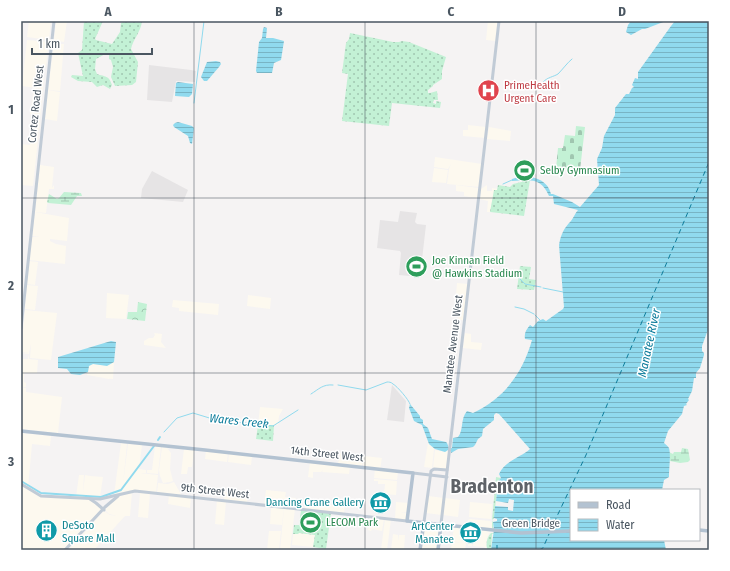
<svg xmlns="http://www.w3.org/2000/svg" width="730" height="571" viewBox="0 0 730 571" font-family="'Fira Sans Condensed',sans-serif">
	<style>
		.commercial { fill: #fdf9ef }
		.education { fill: #e6e4e5 }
		.grass { fill: url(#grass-dots) }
		.forest { fill: url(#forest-crowns) }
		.wetland { fill: url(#wetland-marsh) }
		.cemetery { fill: url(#cemetery-stones) }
		.garden { fill: #c3f1d5 }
		.water { fill: url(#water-rules) }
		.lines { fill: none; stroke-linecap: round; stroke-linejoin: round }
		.stream { stroke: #90daee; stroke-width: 1 }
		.canal { stroke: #90daee; stroke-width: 2 }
		.ferry { stroke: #0c7c9b; stroke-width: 1; stroke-dasharray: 5 4; stroke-linecap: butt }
		.secondary { stroke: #c1cbd6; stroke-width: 3 }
		.primary { stroke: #b3c2d1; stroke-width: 3.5 }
		.grid { fill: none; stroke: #4a5661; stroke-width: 1; stroke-opacity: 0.55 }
		.labels { text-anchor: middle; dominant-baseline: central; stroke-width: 3; stroke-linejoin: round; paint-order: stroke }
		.health-label { font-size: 11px; fill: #be3a42; stroke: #fff; text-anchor: start }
		.street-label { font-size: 11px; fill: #4a5661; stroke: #fff }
		.leisure-label { font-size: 11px; fill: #27864d; stroke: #fff; text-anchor: start }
		.culture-label { font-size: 11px; fill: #0d838f; stroke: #fff; text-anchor: end }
		.water-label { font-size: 12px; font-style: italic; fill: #0c7c9b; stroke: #fff }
		.town-label { font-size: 19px; font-weight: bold; fill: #5f6368; stroke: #fff }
		.neatline { fill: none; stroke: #4a5661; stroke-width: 1.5 }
		.grid-label { font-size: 13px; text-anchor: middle; font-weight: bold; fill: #4a5661 }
	</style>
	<defs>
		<pattern id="grass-dots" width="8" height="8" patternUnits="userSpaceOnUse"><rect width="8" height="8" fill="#c3f1d5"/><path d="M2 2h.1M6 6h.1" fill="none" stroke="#a0c6b0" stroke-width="1.8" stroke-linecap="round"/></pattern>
		<pattern id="forest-crowns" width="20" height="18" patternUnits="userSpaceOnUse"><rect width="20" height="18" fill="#c3f1d5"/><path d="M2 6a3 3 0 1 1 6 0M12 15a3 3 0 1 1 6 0" fill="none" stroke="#a0c6b0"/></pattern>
		<pattern id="wetland-marsh" width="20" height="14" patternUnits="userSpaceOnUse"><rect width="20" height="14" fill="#c3f1d5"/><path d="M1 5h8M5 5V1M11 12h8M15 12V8" fill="none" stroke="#a0c6b0"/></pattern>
		<pattern id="cemetery-stones" width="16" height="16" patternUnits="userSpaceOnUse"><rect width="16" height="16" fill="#c3f1d5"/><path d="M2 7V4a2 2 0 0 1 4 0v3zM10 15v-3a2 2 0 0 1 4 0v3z" fill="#a0c6b0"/></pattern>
		<pattern id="water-rules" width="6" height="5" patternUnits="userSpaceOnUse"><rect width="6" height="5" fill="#90daee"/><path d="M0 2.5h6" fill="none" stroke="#78b4c4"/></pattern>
	</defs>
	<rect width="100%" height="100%" fill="#f5f3f3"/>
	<g class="commercial">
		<path d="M 29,21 L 51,21 L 49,40 L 27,37 Z"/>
		<path d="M 56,21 L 67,21 L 64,42 L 54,40 Z"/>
		<path d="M 488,21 L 498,21 L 496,41 L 486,40 Z"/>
		<path d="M 27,40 L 49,42 L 46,67 L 44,68 L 43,72 L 38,74 L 37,76 L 38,78 L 44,78 L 43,89 L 22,86 Z"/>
		<path d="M 54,44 L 64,44 L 60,91 L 48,90 Z"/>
		<path d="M 34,88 L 43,89 L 40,118 L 30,114 Z"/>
		<path d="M 48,90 L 60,92 L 57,121 L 45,119 Z"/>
		<path d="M 32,117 L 40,120 L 33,186 L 21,185 L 21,144 L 30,145 Z"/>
		<path d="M 468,125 L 486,127 L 485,138 L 463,136 L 463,130 L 468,130 Z"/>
		<path d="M 489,127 L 511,131 L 510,141 L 487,139 Z"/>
		<path d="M 435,157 L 482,164 L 479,187 L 447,184 L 449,169 L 451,164 L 448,169 L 434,167 Z"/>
		<path d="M 40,165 L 54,167 L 52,188 L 54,185 L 54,189 L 49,189 L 46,213 L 35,212 Z"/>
		<path d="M 434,168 L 448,170 L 446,183 L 432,182 Z"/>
		<path d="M 456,185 L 479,188 L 478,198 L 464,196 L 464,192 L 456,191 Z"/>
		<path d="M 487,185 L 487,191 L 492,191 L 492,188 L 498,189 L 497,190 L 494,191 L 490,212 L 487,212 L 488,201 L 480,199 L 481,189 Z"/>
		<path d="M 35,212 L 69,218 L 67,241 L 50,239 L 50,241 L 56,244 L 66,246 L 65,264 L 29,260 L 32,237 L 40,237 L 32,236 Z"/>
		<path d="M 29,261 L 38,262 L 35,285 L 27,284 Z"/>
		<path d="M 457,283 L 468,284 L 464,320 L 458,320 L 460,308 L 455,307 Z"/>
		<path d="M 27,285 L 38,286 L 35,310 L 25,309 Z"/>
		<path d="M 107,293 L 129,295 L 126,319 L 106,318 Z"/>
		<path d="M 248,295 L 271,298 L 270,309 L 247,306 Z"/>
		<path d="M 173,300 L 219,304 L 218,315 L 179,311 L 179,308 L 172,307 Z"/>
		<path d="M 25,310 L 57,313 L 51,360 L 30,358 L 31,344 L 29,353 L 21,352 Z"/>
		<path d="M 154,333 L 162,334 L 161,342 L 166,348 L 144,345 L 144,341 L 149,338 L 153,338 L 155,335 Z"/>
		<path d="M 465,333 L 471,334 L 471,342 L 482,343 L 481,350 L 463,348 Z"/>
		<path d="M 21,353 L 29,353 L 29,359 L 38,360 L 37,373 L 24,373 L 24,382 L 26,383 L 26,387 L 21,387 L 21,359 L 28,359 L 29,354 Z"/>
		<path d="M 114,362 L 113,379 L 87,377 L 110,379 L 87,375 L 89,366 L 93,364 L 107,365 Z"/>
		<path d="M 21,387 L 26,388 L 26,392 L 62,397 L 58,433 L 21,429 Z"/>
		<path d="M 260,407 L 283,409 L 279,416 L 278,425 L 258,425 Z"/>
		<path d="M 21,433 L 51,436 L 50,446 L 32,444 L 28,488 L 21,484 Z"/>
		<path d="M 121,443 L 127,444 L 123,484 L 128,444 L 142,445 L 139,469 L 146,470 L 146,473 L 140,473 L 158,475 L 156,493 L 135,491 L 102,498 L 76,497 L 79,475 L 84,475 L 83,493 L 85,475 L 90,476 L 103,477 L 100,497 L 114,495 Z"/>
		<path d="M 428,443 L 434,449 L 432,468 L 424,467 Z"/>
		<path d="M 155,446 L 161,447 L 158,474 L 147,473 L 147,470 L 152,470 Z"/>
		<path d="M 162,447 L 167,448 L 171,453 L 170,469 L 173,481 L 170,482 L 163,483 L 160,476 L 159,470 Z"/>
		<path d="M 184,449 L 194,450 L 192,467 L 188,467 L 187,474 L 181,474 Z"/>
		<path d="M 206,450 L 228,453 L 227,462 L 205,459 Z"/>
		<path d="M 435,450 L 445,452 L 448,451 L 447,469 L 433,468 Z"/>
		<path d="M 229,453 L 252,456 L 251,465 L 228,462 Z"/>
		<path d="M 340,453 L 363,456 L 362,467 L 338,464 Z"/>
		<path d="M 364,456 L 382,458 L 380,469 L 363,467 Z"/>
		<path d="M 310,462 L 350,466 L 349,474 L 322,472 L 323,470 L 321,472 L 313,472 L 313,478 L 308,477 Z"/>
		<path d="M 375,469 L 398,472 L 397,480 L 374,478 Z"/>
		<path d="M 374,479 L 397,481 L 396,495 L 384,494 L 385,484 L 378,484 L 378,481 L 374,481 Z"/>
		<path d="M 174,482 L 182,496 L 157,493 L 158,483 L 168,484 Z"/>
		<path d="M 21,485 L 38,495 L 89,499 L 102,509 L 64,550 L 21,550 Z"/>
		<path d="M 266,490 L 286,492 L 285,497 L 296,498 L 295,508 L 264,505 Z"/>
		<path d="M 132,492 L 130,516 L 125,516 L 96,548 L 86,548 L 86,550 L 68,550 L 104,511 L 110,515 L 117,516 L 109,514 L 105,510 L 117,497 Z"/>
		<path d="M 225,492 L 248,494 L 247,503 L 224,500 Z"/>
		<path d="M 140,493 L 150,493 L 148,518 L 138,517 Z"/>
		<path d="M 169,495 L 191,498 L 190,508 L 168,504 Z"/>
		<path d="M 428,496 L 444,498 L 442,515 L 426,513 Z"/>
		<path d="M 445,498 L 460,500 L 458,517 L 443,515 Z"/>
		<path d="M 217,500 L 226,501 L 224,525 L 215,524 Z"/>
		<path d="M 305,502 L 345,506 L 344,513 L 305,509 Z"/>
		<path d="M 396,502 L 409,503 L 408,512 L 400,512 L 408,513 L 407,520 L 395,519 Z"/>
		<path d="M 470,502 L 492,504 L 491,519 L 469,517 Z"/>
		<path d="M 271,507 L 284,508 L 282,525 L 270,524 Z"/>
		<path d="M 284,508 L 295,509 L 290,550 L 280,550 Z"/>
		<path d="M 369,517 L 384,519 L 382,531 L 372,529 L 371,531 L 368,530 Z"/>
		<path d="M 385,519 L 391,519 L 387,550 L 381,550 Z"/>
		<path d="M 470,519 L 490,521 L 493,523 L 492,530 L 468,526 L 468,520 Z"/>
		<path d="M 424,525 L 440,525 L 439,538 L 422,537 Z"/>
		<path d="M 454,527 L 466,529 L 466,544 L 465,550 L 451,550 L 452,542 L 464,543 L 452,541 Z"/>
		<path d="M 467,529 L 493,532 L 489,533 L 487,538 L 486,547 L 487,550 L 484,547 L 473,546 L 474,534 L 472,546 L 468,546 Z"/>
		<path d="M 269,531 L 281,531 L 279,550 L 267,550 Z"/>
		<path d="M 299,533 L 315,535 L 313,547 L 292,545 L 293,534 L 298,534 Z"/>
		<path d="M 393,534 L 398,535 L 398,541 L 399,535 L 405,535 L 404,550 L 391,550 Z"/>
		<path d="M 422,537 L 439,539 L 437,550 L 421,550 Z"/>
	</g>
	<g class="education">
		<path d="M 149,65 L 191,70 L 196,71 L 195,82 L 176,81 L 172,102 L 147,100 Z"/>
		<path d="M 152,171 L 188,190 L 183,202 L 141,198 L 142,189 Z"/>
		<path d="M 400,211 L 417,213 L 415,222 L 417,224 L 426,225 L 420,277 L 399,275 L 401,253 L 400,251 L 377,248 L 380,220 L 398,222 Z"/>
		<path d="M 392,385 L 406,401 L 404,422 L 387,420 Z"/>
	</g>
	<g class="grass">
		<path d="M 84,21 L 103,21 L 95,39 L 96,40 L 112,44 L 120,32 L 121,23 L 126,21 L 142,21 C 141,32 133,39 131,49 L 138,62 L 136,82 L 132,85 L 115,86 L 111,77 L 113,67 L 111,60 L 109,59 L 109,54 L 107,53 L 96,59 L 95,69 L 97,74 C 105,77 109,75 112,85 L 110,89 L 103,85 L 97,87 L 92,82 L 78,81 L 71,77 L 72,75 L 83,76 L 78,53 L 82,50 Z"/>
		<path d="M 350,33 L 393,42 L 399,42 L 402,41 L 409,42 L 446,57 L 442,71 L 442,79 L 433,85 L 433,86 L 428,90 L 428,93 L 430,93 L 437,91 L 438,100 L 434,100 L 433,103 L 436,104 L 436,101 L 441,102 L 440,108 L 392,103 L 389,126 L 342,121 L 348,74 L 342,73 L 346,43 L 349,39 Z"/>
		<path d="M 530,180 L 524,216 L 490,212 L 494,190 L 497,190 L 498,185 L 510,187 L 513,184 Z"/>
		<path d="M 520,266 L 531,267 L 529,279 L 536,280 L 534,290 L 517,289 Z"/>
		<path d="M 258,425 L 274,425 L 273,441 L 256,439 Z"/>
		<path d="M 496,477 L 501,478 L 498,481 L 494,518 L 492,520 L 493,523 L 493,528 L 495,529 L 495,533 L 492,534 L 491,550 L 488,550 C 485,545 487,537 491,533 L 494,533 L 494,529 L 492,528 L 492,520 Z"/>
		<path d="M 301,510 L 331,513 L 326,549 L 313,547 L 315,535 L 299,533 L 298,534 L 293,534 L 294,525 L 300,525 Z"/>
	</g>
	<path class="forest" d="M 138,302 L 147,304 L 145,321 L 127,319 L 128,312 L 137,312 Z"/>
	<g class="wetland">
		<path d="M 64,192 L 81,193 L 82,196 L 77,196 L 71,205 L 48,203 L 47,202 L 49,194 L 57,199 L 59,198 Z"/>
		<path d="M 682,448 L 688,449 L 690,460 L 688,462 L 680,463 L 670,461 L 669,452 L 673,454 L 674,452 L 681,452 Z"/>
	</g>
	<path class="cemetery" d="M 576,126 L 585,127 L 580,170 L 556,168 L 558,148 L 563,148 L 565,135 L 575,136 Z"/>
	<path class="garden" d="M 306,511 L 322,512 L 320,526 L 317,530 L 305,529 L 299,526 L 301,512 L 303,514 Z"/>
	<g class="water">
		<path d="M 631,21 L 666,21 L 645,29 L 642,29 L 631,35 L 626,32 L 628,25 Z"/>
		<path d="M 675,21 L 709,21 L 709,327 L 702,346 L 702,351 L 704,353 L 704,355 L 700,368 L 696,373 L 696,378 L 694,378 L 692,391 L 688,399 L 689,400 L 686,404 L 687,405 L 684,406 L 682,414 L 668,431 L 664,443 C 666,445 668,446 669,448 C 671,454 669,469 669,477 L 664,480 L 662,490 L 571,490 L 571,540 L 664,540 L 666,550 L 491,550 L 494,530 L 493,522 L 497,521 L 497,519 L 494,518 L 495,506 L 508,507 L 508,510 L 513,511 L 514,500 L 509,499 L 508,503 L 496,501 L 498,481 L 501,478 L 499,474 C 505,461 521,457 530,449 L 499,414 L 496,413 L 494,415 L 494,420 L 483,429 L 482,436 L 478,439 L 475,445 L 473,447 L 458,449 L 451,453 L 451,451 L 448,450 L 445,452 L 435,449 L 429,444 L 422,425 L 414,421 L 409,408 L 410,404 L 420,416 L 420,418 L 423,420 L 423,424 L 428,428 L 432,439 L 446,442 L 447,443 L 449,448 L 452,448 L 453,438 L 458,437 C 464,430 460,419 467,411 L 473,413 C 504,399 523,372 532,340 L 525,339 C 524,333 526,330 530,325 L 533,327 L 538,321 L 543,319 L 546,321 L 563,309 L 564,307 L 559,245 C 561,234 564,228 571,221 C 574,217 575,213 578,210 L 554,204 L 553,196 L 549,196 C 541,177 530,180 512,181 L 512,179 C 527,174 547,177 551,194 L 553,194 L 572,202 L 580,207 L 599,185 L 597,159 L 602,148 L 604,136 L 615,115 L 615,108 L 626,94 L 629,94 L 632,88 L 634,87 L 632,85 L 635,78 L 638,79 L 638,72 L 671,26 Z"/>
		<path d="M 264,27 L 267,28 L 266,38 L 273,38 L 284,41 L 281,60 L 274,63 L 272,73 L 257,73 L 256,71 L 259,42 L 262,38 L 263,29 Z"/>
		<path d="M 216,61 L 220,62 L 221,64 L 219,67 L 207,81 L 204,81 L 201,77 L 207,62 Z"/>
		<path d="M 178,82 L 193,84 L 192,94 L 189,97 L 175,96 L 176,83 Z"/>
		<path d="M 178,122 L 192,126 L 194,128 L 192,144 L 190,143 L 188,136 L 174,127 L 173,125 L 175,123 Z"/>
		<path d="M 111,341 L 116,342 L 114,362 L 107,366 L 93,364 L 89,366 L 88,372 L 80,375 L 71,374 L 67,369 L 58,368 L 58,357 Z"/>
	</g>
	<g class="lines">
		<g class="stream">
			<path d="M 543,82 C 548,77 553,77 558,74 C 563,69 567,63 572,59"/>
			<path d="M 194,103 L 204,21"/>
			<path d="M 503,184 L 512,180"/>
			<path d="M 519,278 L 525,284 L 541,287"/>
			<path d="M 543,288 L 563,292"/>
			<path d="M 515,307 L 524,309 L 534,314"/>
			<path d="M 535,315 L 540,320"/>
			<path d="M 338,385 L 366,390 L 387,382 C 389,382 391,382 393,384 C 397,386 409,400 410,404"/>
			<path d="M 311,394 C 319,389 323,384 333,385"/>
			<path d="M 164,432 L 177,418 L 193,413 L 216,420 L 273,426 L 298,410"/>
		</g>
		<g class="canal">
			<path d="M 158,440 L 160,437"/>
			<path d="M 21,481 L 41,493 L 101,497 L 121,490 L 154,446"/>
		</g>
		<g class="ferry">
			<path d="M 550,531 L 586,455 L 709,162"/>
			<path d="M 497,550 L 497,541"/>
			<path d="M 539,550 L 543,548 L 549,534"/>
		</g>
		<g class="secondary">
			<path d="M 21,328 L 54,21"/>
			<path d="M 413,473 L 447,477"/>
			<path d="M 21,484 L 41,496 L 100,499 L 135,491 L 407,521"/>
			<path d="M 90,499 L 96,503 L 104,510"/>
			<path d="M 424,522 L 431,471 L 434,469 L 447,470"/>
			<path d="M 441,524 L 499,21"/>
			<path d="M 65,550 L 105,507 L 118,496"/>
		</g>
		<g class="primary">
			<path d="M 21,431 L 205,450 L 413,473 L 407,521 L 521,533 L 571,531"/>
			<path d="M 699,530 L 709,531"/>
			<path d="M 420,550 L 424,522"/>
			<path d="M 438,550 L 441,524"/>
		</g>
	</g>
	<path class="grid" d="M 194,21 L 194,550M 365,21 L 365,550M 536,21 L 536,550M 21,198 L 709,198M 21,373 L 709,373"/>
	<defs>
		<symbol id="hospital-disc" viewBox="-11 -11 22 22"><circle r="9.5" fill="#e0444e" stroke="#fff"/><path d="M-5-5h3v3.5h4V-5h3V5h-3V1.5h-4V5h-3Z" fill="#fff"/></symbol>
		<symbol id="stadium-disc" viewBox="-11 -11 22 22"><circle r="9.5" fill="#2e9e5b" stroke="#fff"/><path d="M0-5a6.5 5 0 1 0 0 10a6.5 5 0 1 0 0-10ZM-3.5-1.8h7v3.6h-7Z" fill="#fff"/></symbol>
		<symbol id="museum-disc" viewBox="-11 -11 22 22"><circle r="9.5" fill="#0f9aa8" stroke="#fff"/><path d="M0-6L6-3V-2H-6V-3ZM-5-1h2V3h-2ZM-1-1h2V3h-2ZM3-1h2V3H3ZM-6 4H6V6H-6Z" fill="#fff"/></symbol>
		<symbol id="building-disc" viewBox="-11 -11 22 22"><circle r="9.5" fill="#0f9aa8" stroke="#fff"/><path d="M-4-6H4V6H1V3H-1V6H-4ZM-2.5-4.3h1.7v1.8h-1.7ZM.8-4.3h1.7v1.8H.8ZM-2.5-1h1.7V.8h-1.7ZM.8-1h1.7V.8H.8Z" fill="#fff"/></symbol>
	</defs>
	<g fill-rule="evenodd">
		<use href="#hospital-disc" x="476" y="78" width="25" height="25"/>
		<use href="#stadium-disc" x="512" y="158" width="25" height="25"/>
		<use href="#stadium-disc" x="404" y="254" width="25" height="25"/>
		<use href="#museum-disc" x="368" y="490" width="25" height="25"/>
		<use href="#stadium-disc" x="298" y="510" width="25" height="25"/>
		<use href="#building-disc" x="34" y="518" width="25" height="25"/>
		<use href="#museum-disc" x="458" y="520" width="25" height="25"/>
	</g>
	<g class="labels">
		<g class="health-label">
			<text x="504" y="85">PrimeHealth<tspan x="504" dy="13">Urgent Care</tspan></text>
		</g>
		<g class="street-label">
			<text transform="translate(36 104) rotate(-84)">Cortez Road West</text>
			<text transform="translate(453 344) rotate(-83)">Manatee Avenue West</text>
			<text transform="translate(327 454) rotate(6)">14th Street West</text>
			<text transform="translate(215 491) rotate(6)">9th Street West</text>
			<text x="531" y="523">Green Bridge</text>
		</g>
		<g class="leisure-label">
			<text x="540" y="170">Selby Gymnasium</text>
			<text x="432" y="260">Joe Kinnan Field<tspan x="432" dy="13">@ Hawkins Stadium</tspan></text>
			<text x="326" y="522">LECOM Park</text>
		</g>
		<g class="culture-label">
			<text x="364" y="502">Dancing Crane Gallery</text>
			<text x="62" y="525" text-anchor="start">DeSoto<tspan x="62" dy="13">Square Mall</tspan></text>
			<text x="454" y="526">ArtCenter<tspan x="454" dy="13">Manatee</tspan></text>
		</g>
		<g class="water-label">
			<text transform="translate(649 343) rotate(-78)">Manatee River</text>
			<text transform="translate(239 421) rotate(6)">Wares Creek</text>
		</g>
		<g class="town-label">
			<text x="492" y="486">Bradenton</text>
		</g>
	</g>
	<rect width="730" height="571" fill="none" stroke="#ffffff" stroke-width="44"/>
	<rect x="570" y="489" width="130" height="52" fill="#ffffff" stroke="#b7bbc0"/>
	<rect x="578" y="502" width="20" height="6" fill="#b3c2d1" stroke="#b7bbc0"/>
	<text x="606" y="509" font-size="12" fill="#4a5661">Road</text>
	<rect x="578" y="519" width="20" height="12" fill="url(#water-rules)" stroke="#b7bbc0"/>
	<text x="606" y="529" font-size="12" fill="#4a5661">Water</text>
	<path d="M32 48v6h120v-6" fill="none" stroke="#4a5661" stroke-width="2"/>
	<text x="38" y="48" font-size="12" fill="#4a5661" stroke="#ffffff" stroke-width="3" paint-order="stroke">1 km</text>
	<rect x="22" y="22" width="686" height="527" class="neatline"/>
	<g class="grid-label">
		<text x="108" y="16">A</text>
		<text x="279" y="16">B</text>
		<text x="451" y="16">C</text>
		<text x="622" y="16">D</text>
		<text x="11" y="114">1</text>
		<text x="11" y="290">2</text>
		<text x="11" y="466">3</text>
	</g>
</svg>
